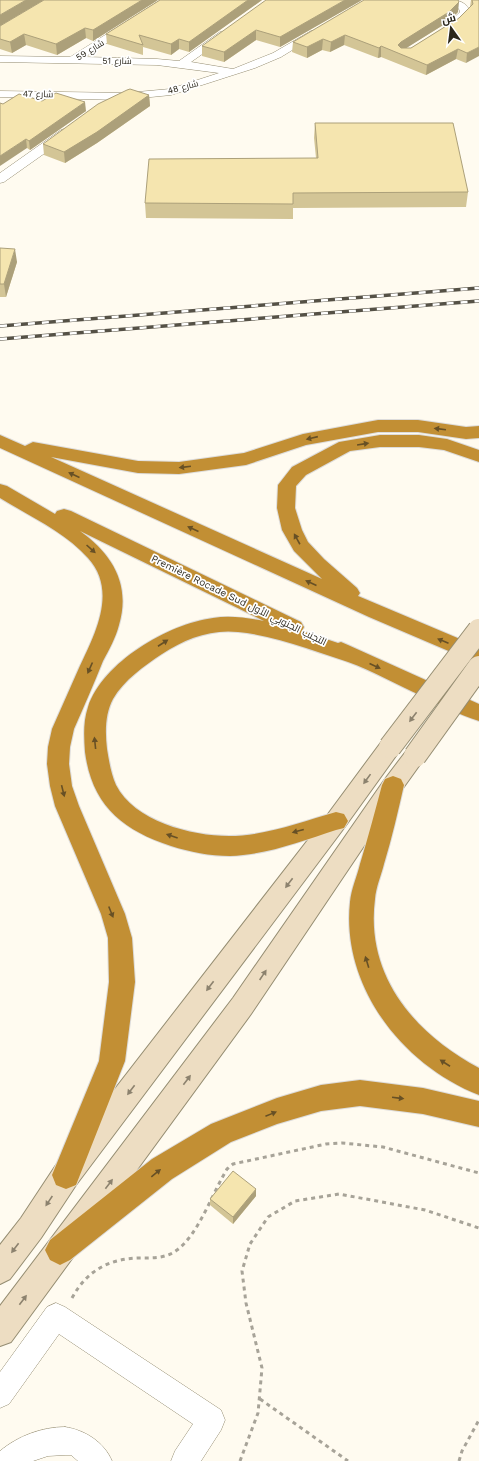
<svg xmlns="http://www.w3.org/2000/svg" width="479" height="1461" viewBox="0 0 479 1461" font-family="'Work Sans',Cairo,sans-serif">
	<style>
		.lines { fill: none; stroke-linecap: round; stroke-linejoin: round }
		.street-casing { stroke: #958d72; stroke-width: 1 }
		.secondary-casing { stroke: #958d72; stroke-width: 2 }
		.highway-casing { stroke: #dddcdb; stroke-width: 2 }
		.path { stroke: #a7a398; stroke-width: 3; stroke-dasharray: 4 4; stroke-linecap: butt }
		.street { fill: #fff; fill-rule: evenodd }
		.secondary { fill: #edddc2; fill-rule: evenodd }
		.highway { fill: #c28f34; fill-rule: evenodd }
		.rail-casing { stroke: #555146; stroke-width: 3.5 }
		.rail { stroke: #fff; stroke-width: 2.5; stroke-dasharray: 7; stroke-linecap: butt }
		.secondary-bridge-casing { stroke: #958d72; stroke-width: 24; stroke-linecap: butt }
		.secondary-bridge { stroke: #edddc2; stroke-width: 22 }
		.wall { fill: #d3c596 }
		.shaded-wall { fill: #aca07a }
		.building { fill: #f5e5af; stroke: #aca07a }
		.oneway { fill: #675025 }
		.oneway2 { fill: #8c826e }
		.labels { text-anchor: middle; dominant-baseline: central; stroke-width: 3.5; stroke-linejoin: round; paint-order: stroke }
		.far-street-label { font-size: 9px; fill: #2a261b; stroke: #fff }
		.street-label { font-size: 10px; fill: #2a261b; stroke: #fff }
	</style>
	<rect width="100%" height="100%" fill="#fffbf0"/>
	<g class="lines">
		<defs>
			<g id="street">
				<path d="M 161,0 L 173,0 L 85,57 L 157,59 L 179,61 L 220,32 L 228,32 L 229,34 L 228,36 L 191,62 L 233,69 L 273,53 L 311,31 L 315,30 L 320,33 L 281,57 L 255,68 L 171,95 L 121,100 L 0,97 L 0,91 L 126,93 L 170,89 L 219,73 L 157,65 L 0,62 L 0,56 L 70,57 Z"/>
				<path d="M 448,0 C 460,0 466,2 471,13 L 451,31 L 447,32 L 442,29 L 460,12 L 459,9 Z"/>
				<path d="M 65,129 L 69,130 L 71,133 L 69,136 L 4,182 L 0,183 L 0,173 L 61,130 Z"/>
				<path d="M 56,1303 L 65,1307 L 221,1410 L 225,1420 L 221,1430 L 201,1461 L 171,1461 L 175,1451 L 193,1424 L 59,1334 L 9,1404 L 0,1408 L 0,1372 L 47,1307 Z"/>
				<path d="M 65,1427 C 85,1430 104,1442 112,1461 L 78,1461 L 71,1455 L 65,1455 L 48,1456 L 33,1461 L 0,1461 L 0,1451 C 18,1436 42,1427 65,1427 Z"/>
			</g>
			<g id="secondary">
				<path d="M 390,738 L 398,741 L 401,747 L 398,753 L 344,828 L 76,1185 L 41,1238 L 10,1279 L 0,1284 L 0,1245 L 21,1218 L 56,1165 L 328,814 L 382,741 Z"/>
				<path d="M 415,747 L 423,750 L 426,756 L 401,791 L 251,1014 L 11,1342 L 0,1346 L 0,1306 L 233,998 L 385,779 L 407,750 Z"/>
			</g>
			<g id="highway">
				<path d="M 378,420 L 418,420 L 466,427 L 479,426 L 479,438 L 466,439 L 418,432 L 378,432 L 306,445 L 246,465 L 179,474 L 138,473 L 51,457 L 322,579 L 294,551 L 282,530 L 277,508 L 278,485 L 292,467 L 339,442 L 380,435 L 419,435 L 447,439 L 479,450 L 479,462 L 444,450 L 419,447 L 380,447 L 350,451 L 306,475 L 296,486 L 295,508 L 302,530 L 308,542 L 324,559 L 357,588 L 360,593 L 358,596 L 479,647 L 479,664 L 369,617 L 0,448 L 0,435 L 25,446 L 33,442 L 138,461 L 179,462 L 244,453 L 303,434 Z"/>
				<path d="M 0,484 L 7,486 L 55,514 L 57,511 L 64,509 L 71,511 L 301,622 L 304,627 L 302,631 L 338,643 L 341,642 L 348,645 L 479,704 L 479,721 C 459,715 440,705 422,696 C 397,685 373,671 348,662 C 334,657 320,653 306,648 C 284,641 261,634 238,632 C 210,629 185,639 162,654 C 144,666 124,680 113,699 C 105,714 105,732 107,749 C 109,761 111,774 116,785 C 134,821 191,836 229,836 C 265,836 301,822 336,812 L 344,814 L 348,821 L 344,828 L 336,830 C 302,841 266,855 230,856 C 210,856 190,852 171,846 C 122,830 92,805 85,752 C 84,737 83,722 88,707 C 103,662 168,624 213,618 C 230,615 248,618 264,621 L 80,531 C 112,554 131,584 119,625 C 116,637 109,650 103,661 C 94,684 84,706 74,729 L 70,747 L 69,764 L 72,786 L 79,806 L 125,914 L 132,938 L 135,982 L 125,1061 L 76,1185 L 66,1189 L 56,1185 L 52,1175 L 99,1061 L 109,982 L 108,938 L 101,914 L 55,806 L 50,786 L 47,764 L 48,747 L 52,729 C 61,709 70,688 79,668 C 95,634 118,591 88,558 C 65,532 29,516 0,498 Z"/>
				<path d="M 393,776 L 401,779 L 404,785 C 398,811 392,838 384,864 C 381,876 376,887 375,899 C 365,976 415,1034 479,1068 L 479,1095 C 402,1065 341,986 350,902 C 351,889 357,877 360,864 C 368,838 375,811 382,785 L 385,779 Z"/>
				<path d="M 360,1080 L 423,1088 L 479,1101 L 479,1127 L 423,1114 L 360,1106 L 321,1111 L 277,1124 L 231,1142 L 172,1179 L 70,1260 L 60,1265 L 50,1260 L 45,1250 L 50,1240 L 152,1159 L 211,1124 L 277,1098 L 321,1085 Z"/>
			</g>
		</defs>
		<use href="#street" class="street-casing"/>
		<use href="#secondary" class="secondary-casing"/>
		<use href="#highway" class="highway-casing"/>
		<g class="path">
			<path d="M 72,1298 C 87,1270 110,1258 142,1258 C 154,1258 167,1258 177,1250 C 197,1235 210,1200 222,1178 L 227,1169 L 233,1164 L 326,1144 L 342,1143 L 383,1147 L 479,1173"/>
			<path d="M 260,1399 L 348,1461"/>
			<path d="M 240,1461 L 258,1413 L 262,1368 L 246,1303 L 242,1271 L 250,1244 L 268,1217 L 295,1201 L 339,1194 L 425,1210 L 479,1228"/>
			<path d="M 459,1461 L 462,1451 L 479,1420"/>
		</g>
		<use href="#street" class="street"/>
		<use href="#secondary" class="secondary"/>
		<use href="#highway" class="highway"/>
		<defs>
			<g id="rail">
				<path d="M 0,326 L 479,288"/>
				<path d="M 0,339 L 479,301"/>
			</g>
		</defs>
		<use href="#rail" class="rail-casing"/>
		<use href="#rail" class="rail"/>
		<defs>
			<g id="secondary-bridge">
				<path d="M 390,747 L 479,630"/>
				<path d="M 415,756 L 479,667"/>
			</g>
		</defs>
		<use href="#secondary-bridge" class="secondary-bridge-casing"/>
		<use href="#secondary-bridge" class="secondary-bridge"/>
	</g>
	<g class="wall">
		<path d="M 158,0 L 93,41 L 86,38 L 57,55 L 26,45 L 12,53 L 0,49 L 0,26 Z"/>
		<path d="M 160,0 L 262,0 L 189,52 L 179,49 L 171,55 L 143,47 L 143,55 L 107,44 L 106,34 Z"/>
		<path d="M 362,0 L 280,47 L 256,40 L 224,62 L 202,56 L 202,46 Z"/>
		<path d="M 471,0 L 478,0 L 466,63 L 456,59 L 426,75 L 381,57 L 378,58 L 344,45 L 330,52 L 322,50 L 307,58 L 292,52 L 293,42 L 458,12 L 448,22 L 406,48 L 411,48 L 459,18 L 470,7 Z"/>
		<path d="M 149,95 L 150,106 L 97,143 L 65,163 L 44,155 L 43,144 Z"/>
		<path d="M 42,101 L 86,111 L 30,150 L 27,148 L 3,104 Z"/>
		<path d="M 315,123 L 468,192 L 466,207 L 293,208 L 293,219 L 146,218 L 145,203 L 316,158 L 314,138 Z"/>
		<path d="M 0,248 L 17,262 L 6,297 L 0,297 Z"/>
		<path d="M 256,1196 L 233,1224 L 210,1205 L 210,1199 Z"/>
	</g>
	<g class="shaded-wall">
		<path d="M 26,0 L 44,0 L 0,26 L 0,15 Z"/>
		<path d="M 142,0 L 158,0 L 93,41 L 93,30 Z"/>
		<path d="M 248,0 L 262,0 L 189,52 L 189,42 Z"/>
		<path d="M 345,0 L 362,0 L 280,47 L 280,37 Z"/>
		<path d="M 459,2 L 458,12 L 448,22 L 400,52 L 398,45 L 401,42 Z"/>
		<path d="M 85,28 L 86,38 L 57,55 L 56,44 Z"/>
		<path d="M 256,30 L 256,40 L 224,62 L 224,52 Z"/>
		<path d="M 24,34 L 26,45 L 12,53 L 10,42 Z"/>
		<path d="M 345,35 L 344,45 L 330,52 L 331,42 Z"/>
		<path d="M 179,39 L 179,49 L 171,55 L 171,44 Z"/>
		<path d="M 323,39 L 322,50 L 307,58 L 307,47 Z"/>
		<path d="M 381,46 L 381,57 L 378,58 L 379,48 Z"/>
		<path d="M 479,47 L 479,56 L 466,63 L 467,53 Z"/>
		<path d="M 458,49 L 456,59 L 426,75 L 427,65 Z"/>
		<path d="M 149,95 L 150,106 L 97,143 L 65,163 L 64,152 Z"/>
		<path d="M 85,102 L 86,111 L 30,150 L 29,141 Z"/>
		<path d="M 26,139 L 27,148 L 0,166 L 0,156 Z"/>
		<path d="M 15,249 L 17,262 L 6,297 L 4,284 Z"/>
		<path d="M 256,1189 L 256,1196 L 233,1224 L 233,1217 Z"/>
	</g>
	<g class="building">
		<path d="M 0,0 L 26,0 L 0,15 Z"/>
		<path d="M 44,0 L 142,0 L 93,30 L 85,28 L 56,44 L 24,34 L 10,42 L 0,39 L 0,26 Z"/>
		<path d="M 160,0 L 248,0 L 189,42 L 179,39 L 171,44 L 139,35 L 143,45 L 106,34 Z"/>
		<path d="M 266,0 L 345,0 L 280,37 L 256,30 L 224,52 L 202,46 Z"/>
		<path d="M 364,0 L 458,0 L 459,2 L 449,12 L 401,42 L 398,45 L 401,48 L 411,48 L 459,18 L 473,4 L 472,0 L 479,0 L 479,47 L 467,53 L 458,49 L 427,65 L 381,46 L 379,48 L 345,35 L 331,42 L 323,39 L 307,47 L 293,42 Z"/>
		<path d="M 130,89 L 149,95 L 97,132 L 64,152 L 43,144 L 98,104 L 127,90 Z"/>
		<path d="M 56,93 L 85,102 L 29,141 L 26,139 L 0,156 L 0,103 L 3,104 L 19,94 L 42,101 Z"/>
		<path d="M 315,123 L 453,123 L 468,192 L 293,193 L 293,204 L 145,203 L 149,159 L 318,158 Z"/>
		<path d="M 0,248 L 15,249 L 4,284 L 0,284 Z"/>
		<path d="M 233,1171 L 256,1189 L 233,1217 L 210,1199 Z"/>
	</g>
	<defs><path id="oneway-solid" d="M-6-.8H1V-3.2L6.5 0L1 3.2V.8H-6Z"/></defs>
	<g class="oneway">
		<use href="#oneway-solid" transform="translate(440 429) rotate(-173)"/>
		<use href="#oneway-solid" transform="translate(312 438) rotate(167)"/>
		<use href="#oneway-solid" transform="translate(363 444) rotate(-9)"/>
		<use href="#oneway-solid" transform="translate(185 467) rotate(173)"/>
		<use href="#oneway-solid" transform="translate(74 475) rotate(-156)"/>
		<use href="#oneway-solid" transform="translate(193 529) rotate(-156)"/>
		<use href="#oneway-solid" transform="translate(297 539) rotate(-119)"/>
		<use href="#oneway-solid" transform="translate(91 549) rotate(42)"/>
		<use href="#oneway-solid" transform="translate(311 583) rotate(-156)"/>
		<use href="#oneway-solid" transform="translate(443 641) rotate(-157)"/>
		<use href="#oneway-solid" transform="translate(163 643) rotate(-33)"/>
		<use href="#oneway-solid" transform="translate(375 666) rotate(24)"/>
		<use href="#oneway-solid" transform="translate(90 668) rotate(114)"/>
		<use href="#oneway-solid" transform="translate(95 743) rotate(-96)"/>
		<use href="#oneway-solid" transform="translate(63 791) rotate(76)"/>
		<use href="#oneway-solid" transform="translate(298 831) rotate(165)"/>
		<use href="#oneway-solid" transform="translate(172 836) rotate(-161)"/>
		<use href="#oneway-solid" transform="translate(111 912) rotate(68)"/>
		<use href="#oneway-solid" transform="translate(367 962) rotate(-107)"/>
		<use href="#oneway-solid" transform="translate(445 1063) rotate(-147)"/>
		<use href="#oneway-solid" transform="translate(398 1098) rotate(7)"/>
		<use href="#oneway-solid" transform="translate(271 1114) rotate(-22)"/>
		<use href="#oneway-solid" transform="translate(156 1173) rotate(-39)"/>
	</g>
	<g class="oneway2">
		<use href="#oneway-solid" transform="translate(413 717) rotate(127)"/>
		<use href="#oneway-solid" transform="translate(367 779) rotate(126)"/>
		<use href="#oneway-solid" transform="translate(289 883) rotate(127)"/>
		<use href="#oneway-solid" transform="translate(263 975) rotate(-56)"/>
		<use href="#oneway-solid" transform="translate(210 986) rotate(127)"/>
		<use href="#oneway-solid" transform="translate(187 1080) rotate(-53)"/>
		<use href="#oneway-solid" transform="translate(131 1090) rotate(127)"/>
		<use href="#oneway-solid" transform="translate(109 1184) rotate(-53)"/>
		<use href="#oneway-solid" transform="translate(49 1201) rotate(124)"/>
		<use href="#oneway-solid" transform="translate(15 1248) rotate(127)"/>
		<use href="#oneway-solid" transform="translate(23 1300) rotate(-53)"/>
	</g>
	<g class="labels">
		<g class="far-street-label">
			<text transform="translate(90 50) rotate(-32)">شارع 59</text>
			<text transform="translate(117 61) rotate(1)">شارع 51</text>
			<text transform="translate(183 87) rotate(-15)">شارع 48</text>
			<text transform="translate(38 94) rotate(1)">شارع 47</text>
		</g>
		<g class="street-label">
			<text transform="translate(239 600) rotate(26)">Première Rocade Sud التجنب الجنوبي الأول</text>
		</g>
	</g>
	<g transform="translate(451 28) rotate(346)" stroke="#ffffff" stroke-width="3" paint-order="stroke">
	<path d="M0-3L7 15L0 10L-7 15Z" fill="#2a261b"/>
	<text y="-6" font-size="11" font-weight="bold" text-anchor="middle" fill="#2a261b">ش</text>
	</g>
</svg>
